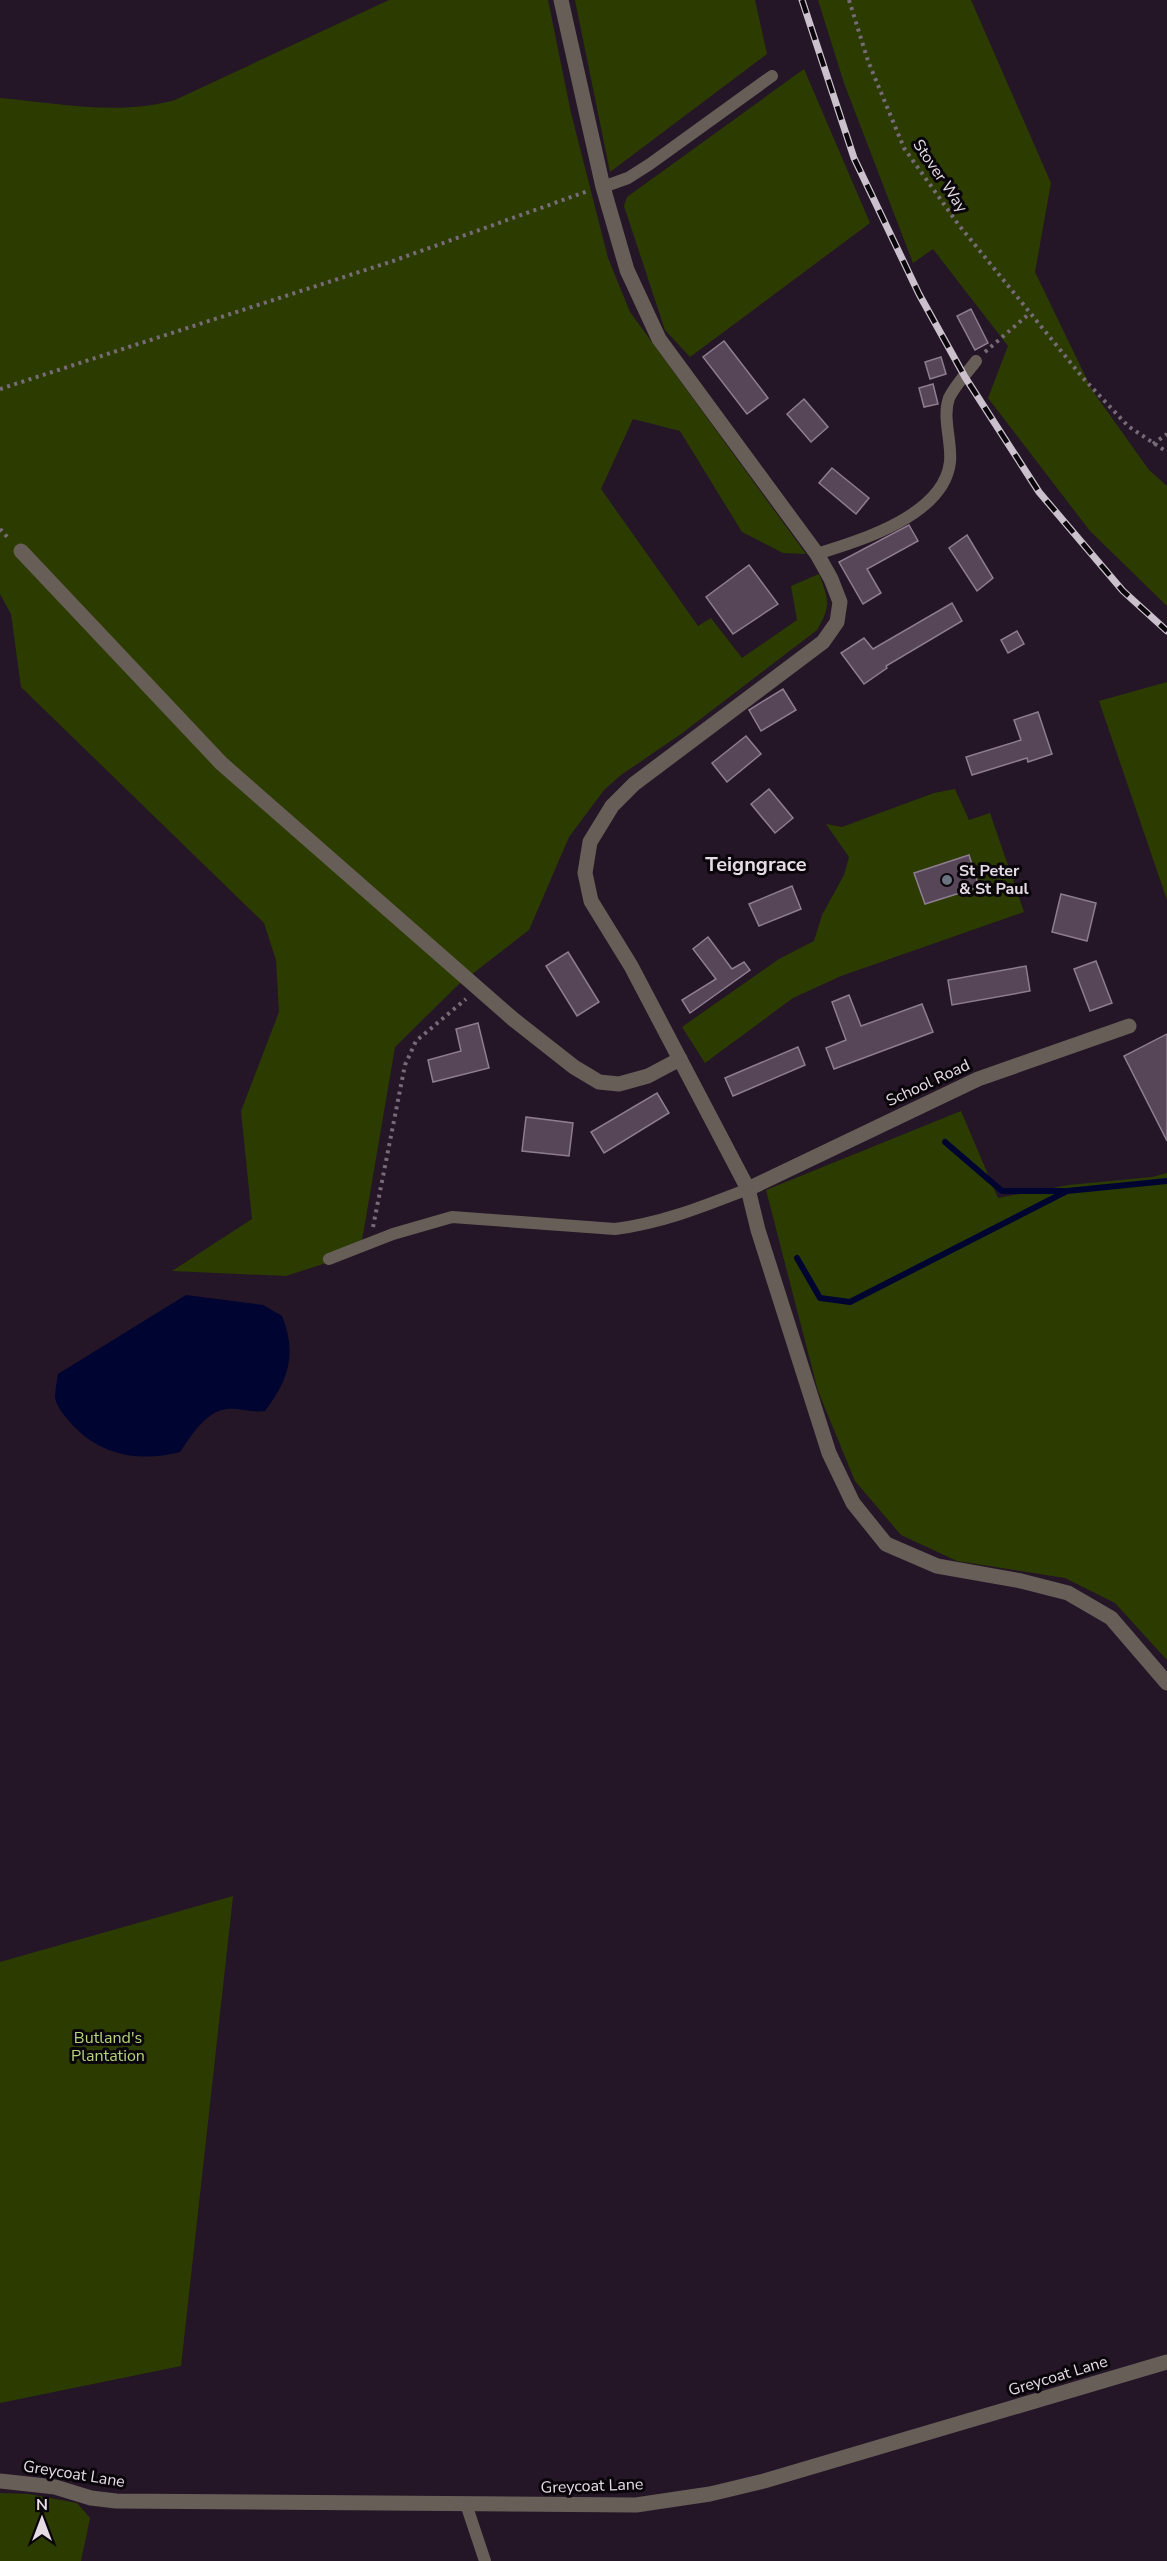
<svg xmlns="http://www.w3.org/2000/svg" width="1167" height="2561" viewBox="0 0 1167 2561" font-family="'Nunito Sans',sans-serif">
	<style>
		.green { fill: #2c3c00 }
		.water { fill: #000430 }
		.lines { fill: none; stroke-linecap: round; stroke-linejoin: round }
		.stream { stroke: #000430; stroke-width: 6 }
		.building { fill: #564658; stroke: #8e7d90; stroke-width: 1.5 }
		.path { stroke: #776b78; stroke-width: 4; stroke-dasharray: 3 4.5; stroke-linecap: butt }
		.service { stroke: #685e58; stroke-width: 12 }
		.minor { stroke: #685e58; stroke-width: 15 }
		.rail-casing { stroke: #cbc1cc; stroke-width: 7 }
		.rail { stroke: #0a050a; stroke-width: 4.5; stroke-dasharray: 14; stroke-linecap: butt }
		.worship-dot { fill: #6b7280; stroke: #0a050a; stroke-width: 2 }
		.labels { text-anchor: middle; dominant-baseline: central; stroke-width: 6; stroke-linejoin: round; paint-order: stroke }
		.street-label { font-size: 16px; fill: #e5dce6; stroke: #0a050a }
		.poi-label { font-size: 16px; font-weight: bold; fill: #e5dce6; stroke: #0a050a; text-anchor: start }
		.park-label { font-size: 16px; fill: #b6d57d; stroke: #0a050a }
		.quarter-label { font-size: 20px; font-weight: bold; fill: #e5dce6; stroke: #0a050a }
	</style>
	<rect width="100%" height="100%" fill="#241626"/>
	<g class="green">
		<path d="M 389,0 L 548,0 L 571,113 L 608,258 L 630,312 L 806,554 L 783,553 L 742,532 L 680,431 L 633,419 L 601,489 L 698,626 L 711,618 L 742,658 L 797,620 L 791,586 L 819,574 C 829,600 831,606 817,630 L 681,734 L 621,775 L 604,790 L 569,837 L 529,930 L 458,985 L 395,1047 L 360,1252 L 286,1276 L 172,1271 L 252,1219 L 241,1111 L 279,1012 L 276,960 L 264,923 L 21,687 L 11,614 L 0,594 L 0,98 C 57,103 119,116 175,100 Z"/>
		<path d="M 575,0 L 755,0 L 767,54 L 610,172 Z"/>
		<path d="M 818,0 L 971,0 L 1051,183 L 1035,272 L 1092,390 L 1149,470 L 1167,486 L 1167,606 L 1090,531 L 988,398 L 1008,346 L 933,249 L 913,263 L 844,83 Z"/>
		<path d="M 804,69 L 870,223 L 690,357 L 665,330 L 624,206 L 627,197 Z"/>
		<path d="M 1167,682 L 1167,900 L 1099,701 Z"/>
		<path d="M 955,789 L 969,820 L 990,813 L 1024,912 L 841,976 L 793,998 L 705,1063 L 682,1027 L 779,959 L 814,941 L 822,915 L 844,875 L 849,857 L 826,824 L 842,827 L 934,793 Z"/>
		<path d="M 961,1111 L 998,1198 L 1069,1185 L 1152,1177 L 1167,1173 L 1167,1660 L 1115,1603 L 1065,1578 L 957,1561 L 901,1535 L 855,1481 L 818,1391 L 766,1190 Z"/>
		<path d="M 233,1896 L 181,2366 L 0,2403 L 0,1962 Z"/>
		<path d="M 0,2493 L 29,2494 L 77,2503 L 90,2518 L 81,2561 L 0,2561 Z"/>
	</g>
	<path class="water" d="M 186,1295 L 263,1305 L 282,1316 C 297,1354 289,1379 265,1411 C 252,1413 240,1408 227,1409 C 206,1411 191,1436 180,1452 C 138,1463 98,1455 69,1421 C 64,1415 56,1406 55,1397 C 55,1390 57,1381 58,1374 Z"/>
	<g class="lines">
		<g class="stream">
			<path d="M 945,1142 L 1002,1191 L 1064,1191"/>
			<path d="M 797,1258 L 820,1298 L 850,1302 L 1067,1191 L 1167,1181"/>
		</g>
	</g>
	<g class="building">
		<path d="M 971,309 L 988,343 L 975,350 L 957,316 Z"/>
		<path d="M 724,341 L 768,398 L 747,414 L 703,357 Z"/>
		<path d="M 941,357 L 946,374 L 930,379 L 925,362 Z"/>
		<path d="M 933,384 L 938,404 L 924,407 L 919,388 Z"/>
		<path d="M 804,399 L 828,427 L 811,442 L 787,414 Z"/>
		<path d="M 832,468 L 869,498 L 856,514 L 819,483 Z"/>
		<path d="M 909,525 L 918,541 L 867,569 L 881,593 L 863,604 L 839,562 Z"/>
		<path d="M 967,535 L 993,578 L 977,591 L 949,548 Z"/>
		<path d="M 749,565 L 778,604 L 733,634 L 706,597 Z"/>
		<path d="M 952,603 L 962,621 L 886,666 L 887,668 L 864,684 L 841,653 L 864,638 L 873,649 Z"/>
		<path d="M 1017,631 L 1024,644 L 1008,653 L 1001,640 Z"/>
		<path d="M 783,689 L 796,710 L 761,731 L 749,710 Z"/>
		<path d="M 1038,712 L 1052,754 L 1028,762 L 1027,758 L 972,775 L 966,757 L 1021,740 L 1014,720 Z"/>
		<path d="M 746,736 L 761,754 L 727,782 L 712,763 Z"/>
		<path d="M 769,789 L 793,818 L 775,833 L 751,804 Z"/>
		<path d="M 969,855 L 979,887 L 925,904 L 914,873 Z"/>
		<path d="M 792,886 L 801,909 L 759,926 L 749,904 Z"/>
		<path d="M 1061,894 L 1096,903 L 1087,941 L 1052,932 Z"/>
		<path d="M 708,937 L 732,969 L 744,962 L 750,970 L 690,1013 L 682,1000 L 716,979 L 693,949 Z"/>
		<path d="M 568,952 L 599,1002 L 577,1016 L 546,966 Z"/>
		<path d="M 1096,961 L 1112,1003 L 1090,1011 L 1074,969 Z"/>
		<path d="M 1026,966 L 1030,991 L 952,1005 L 948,980 Z"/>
		<path d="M 849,995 L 861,1026 L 922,1004 L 933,1032 L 834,1069 L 826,1048 L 846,1040 L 832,1002 Z"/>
		<path d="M 478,1023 L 489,1068 L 433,1082 L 428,1060 L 461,1051 L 456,1029 Z"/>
		<path d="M 1167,1034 L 1167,1141 L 1124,1056 Z"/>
		<path d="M 798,1047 L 805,1065 L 733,1096 L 725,1078 Z"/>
		<path d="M 657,1093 L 669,1113 L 604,1153 L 591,1132 Z"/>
		<path d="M 526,1117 L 573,1123 L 569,1156 L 522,1151 Z"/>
	</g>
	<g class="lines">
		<g class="path">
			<path d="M 849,0 L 868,61 L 904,148 L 958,224 L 1083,378 L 1128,426 L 1167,452"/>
			<path d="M 985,352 L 1030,313"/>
			<path d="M 0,389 L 393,261 L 588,191"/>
			<path d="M 1153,444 L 1167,434"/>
			<path d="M 0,529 L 10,540"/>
			<path d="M 373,1227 L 405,1065 L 416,1041 L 466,999"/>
		</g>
		<g class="service">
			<path d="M 603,187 L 628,178 L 650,164 L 772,76"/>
			<path d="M 817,554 C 862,540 944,515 950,462 C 952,442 942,417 949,398 C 955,385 968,372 976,361"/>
			<path d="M 329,1259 L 393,1234 L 452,1217 L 615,1229 C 663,1223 704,1206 748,1189"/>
			<path d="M 466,2504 L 485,2561"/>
		</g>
		<g class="minor">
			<path d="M 561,0 L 603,187 L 627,270 L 659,339 L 817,554 L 831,579 L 840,602 L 837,622 L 823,642 L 634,784 L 612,806 L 590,842 L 585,873 L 591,901 L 631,966 L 748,1189 L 758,1230 L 829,1453 L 853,1503 L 886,1544 L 937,1566 L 1021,1581 L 1068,1593 L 1111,1618 L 1167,1683"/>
			<path d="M 21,551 L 221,763 L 513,1019 L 574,1067 L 599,1082 L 619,1084 L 648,1076 L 680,1059"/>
			<path d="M 748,1189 L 978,1079 L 1129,1026"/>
			<path d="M 0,2481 L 55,2487 L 91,2498 L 116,2501 L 636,2505 L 710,2494 L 764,2481 L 1167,2362"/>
		</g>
		<defs>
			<path id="rail" d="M 802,0 L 854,158 L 919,294 L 965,377 L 1039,492 L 1123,591 L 1167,631"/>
		</defs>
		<use href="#rail" class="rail-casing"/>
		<use href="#rail" class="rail"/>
	</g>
	<circle class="worship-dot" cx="947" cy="880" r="6"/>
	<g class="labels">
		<g class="street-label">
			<text transform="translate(940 176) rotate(56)">Stover Way</text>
			<text transform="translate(928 1083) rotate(-25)">School Road</text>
			<text transform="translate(1058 2376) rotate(-17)">Greycoat Lane</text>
			<text transform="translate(74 2474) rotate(9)">Greycoat Lane</text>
			<text transform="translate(592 2486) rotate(-2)">Greycoat Lane</text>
		</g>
		<g class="poi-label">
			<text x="959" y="871">St Peter<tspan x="959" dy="18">&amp; St Paul</tspan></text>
		</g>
		<g class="park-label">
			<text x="108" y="2038">Butland's<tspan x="108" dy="18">Plantation</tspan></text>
		</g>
		<g class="quarter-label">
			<text x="756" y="864">Teigngrace</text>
		</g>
	</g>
	<g transform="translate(42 2519)" stroke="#0a050a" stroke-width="4.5" paint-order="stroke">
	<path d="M0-4.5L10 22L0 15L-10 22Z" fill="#e5dce6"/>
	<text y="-9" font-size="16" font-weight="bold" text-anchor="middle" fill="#e5dce6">N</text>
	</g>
</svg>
